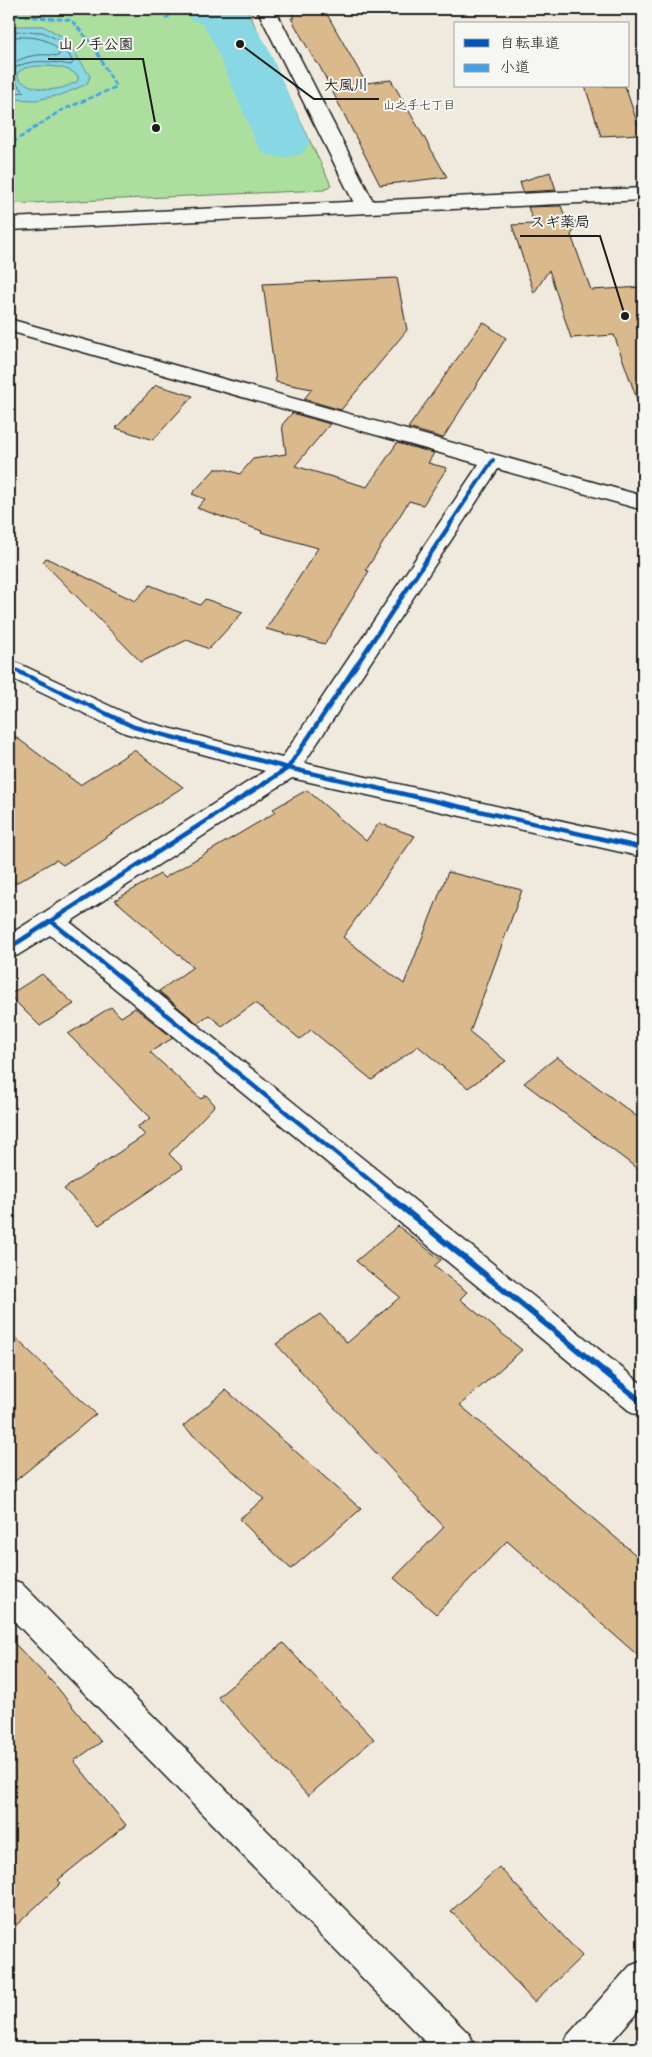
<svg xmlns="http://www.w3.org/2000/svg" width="652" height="2057" viewBox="0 0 652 2057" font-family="'Playpen Sans','Klee One',sans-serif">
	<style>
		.green { fill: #acde9e; stroke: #647d5d }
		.water { fill: #88d7e4; stroke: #5d8c94; fill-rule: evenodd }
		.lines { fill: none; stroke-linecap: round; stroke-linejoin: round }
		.shore { stroke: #47676c; stroke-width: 1 }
		.river { fill: #88d7e4; fill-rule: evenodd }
		.building { fill: #daba8d; stroke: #1c1c1c }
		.minor-casing { stroke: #1c1c1c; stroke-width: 3 }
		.tertiary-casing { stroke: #1c1c1c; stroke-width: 3 }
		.minor { fill: #f6f6f2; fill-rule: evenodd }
		.tertiary { fill: #f6f6f2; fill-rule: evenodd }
		.quiet { stroke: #3da2ea; stroke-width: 2.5; stroke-dasharray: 5.5 2.5; stroke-linecap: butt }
		.cycleway-far2-casing { stroke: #f6f6f2; stroke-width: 6 }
		.cycleway-far1-casing { stroke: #f6f6f2; stroke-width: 8 }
		.cycleway-casing { stroke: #f6f6f2; stroke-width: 9 }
		.cycleway-far2 { stroke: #0057b8; stroke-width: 4 }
		.cycleway-far1 { stroke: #0057b8; stroke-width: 4.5 }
		.cycleway { stroke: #0057b8; stroke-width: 6 }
		.labels { text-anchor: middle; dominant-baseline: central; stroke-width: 4; stroke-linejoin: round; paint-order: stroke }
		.far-neighbourhood-label { font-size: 12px; fill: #1c1c1c; stroke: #f6f6f2 }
		.leader { fill: none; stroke: #1c1c1c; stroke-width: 2 }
		.callout-dot { fill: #1c1c1c; stroke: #f6f6f2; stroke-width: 2 }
		.callout-label { font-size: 15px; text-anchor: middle; font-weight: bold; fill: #1c1c1c; stroke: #f6f6f2; stroke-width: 4; stroke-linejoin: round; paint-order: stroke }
	</style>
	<rect width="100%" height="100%" fill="#f0eade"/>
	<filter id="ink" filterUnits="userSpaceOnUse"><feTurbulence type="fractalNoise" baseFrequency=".02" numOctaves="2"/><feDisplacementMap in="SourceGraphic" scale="10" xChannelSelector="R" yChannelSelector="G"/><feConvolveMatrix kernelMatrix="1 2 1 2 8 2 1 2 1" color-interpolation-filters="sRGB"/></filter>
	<g filter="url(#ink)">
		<path class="green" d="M 9,9 L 247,9 L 331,185 L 324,190 L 9,204 Z"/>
		<path class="water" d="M 9,26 L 43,26 L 65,38 L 90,76 L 87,84 L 61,95 L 36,100 L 9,99 ZM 36,66 C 51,66 67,66 78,76 L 78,81 C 56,93 39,92 19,80 L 17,73 L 25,68 Z"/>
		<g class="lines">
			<g class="shore">
				<path d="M 9,31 L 42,32 L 61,41 L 73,62 L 71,65 C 53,62 31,58 15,68 L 12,77 L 24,92 L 9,94"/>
				<path d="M 9,37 C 28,37 49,35 60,53 L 58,56 C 40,53 24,55 9,66"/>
			</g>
			<path class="river" d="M 184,9 L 245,9 L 266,44 L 310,142 L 302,154 L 283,158 L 264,154 L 256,142 L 214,44 L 203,24 L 191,20 Z"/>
		</g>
		<g class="building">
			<path d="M 290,9 L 324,9 L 366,83 L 391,80 L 447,177 L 380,185 L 318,63 L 316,63 L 291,18 L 294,18 Z"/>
			<path d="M 585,86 L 625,86 L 641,134 L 601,136 Z"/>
			<path d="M 550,172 L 556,190 L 523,192 L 520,182 Z"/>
			<path d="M 561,206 L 567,222 L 580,221 L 571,235 L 591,290 L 643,287 L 643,402 L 638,402 L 614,335 L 571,338 L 549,270 L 534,293 L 512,225 L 534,224 L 528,207 Z"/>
			<path d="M 397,278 L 407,330 L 341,410 L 304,399 L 312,389 L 276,382 L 263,284 Z"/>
			<path d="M 483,322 L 506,338 L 443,438 L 408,428 Z"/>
			<path d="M 156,385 L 193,396 L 153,440 L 116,428 Z"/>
			<path d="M 292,413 L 330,424 L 295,466 L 367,487 L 397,443 L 434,453 L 428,463 L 447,468 L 423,505 L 409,501 L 366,570 L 369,571 L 325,644 L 266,629 L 318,548 L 261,532 L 262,531 L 197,508 L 205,499 L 192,494 L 215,469 L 225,469 L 240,474 L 253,459 L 286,454 L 282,425 Z"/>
			<path d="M 46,558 L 135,601 L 150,585 L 200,605 L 205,599 L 243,612 L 209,649 L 187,640 L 141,662 L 43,562 Z"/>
			<path d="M 9,732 L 80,785 L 134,750 L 183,787 L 63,865 L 56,860 L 9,887 Z"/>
			<path d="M 307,790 L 366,841 L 379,823 L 415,836 L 343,937 L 404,984 L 448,872 L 522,890 L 470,1032 L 506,1061 L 468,1088 L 418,1046 L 372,1080 L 311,1030 L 300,1039 L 255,1003 L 222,1026 L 209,1015 L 197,1023 L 159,991 L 193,967 L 115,900 L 160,874 L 164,878 L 276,812 L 273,809 Z"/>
			<path d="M 42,974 L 74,1004 L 40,1026 L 9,995 Z"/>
			<path d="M 111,1007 L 121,1017 L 135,1008 L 173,1038 L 150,1052 L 201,1099 L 206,1095 L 215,1105 L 169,1154 L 183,1168 L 99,1225 L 64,1189 L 145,1135 L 137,1127 L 151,1118 L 68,1034 Z"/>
			<path d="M 557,1057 L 643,1121 L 643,1173 L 524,1083 Z"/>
			<path d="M 398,1226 L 441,1260 L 434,1266 L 467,1292 L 460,1299 L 522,1350 L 460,1405 L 643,1561 L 643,1660 L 507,1541 L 436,1614 L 394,1578 L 444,1527 L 276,1344 L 320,1314 L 347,1343 L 400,1297 L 356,1261 Z"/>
			<path d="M 9,1332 L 96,1414 L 9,1486 Z"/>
			<path d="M 226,1390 L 361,1509 L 291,1569 L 239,1519 L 264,1499 L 183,1426 Z"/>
			<path d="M 9,1638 L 56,1686 L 101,1742 L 74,1761 L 126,1825 L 58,1880 L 61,1883 L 9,1932 Z"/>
			<path d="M 283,1643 L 374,1739 L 308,1796 L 218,1697 Z"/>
			<path d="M 499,1867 L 582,1956 L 534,2002 L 451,1911 Z"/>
		</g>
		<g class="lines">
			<defs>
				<g id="minor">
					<path d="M 257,9 L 275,9 L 376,207 L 373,211 L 359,211 L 356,207 Z"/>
					<path d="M 9,319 L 643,496 L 643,510 L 498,469 L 304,763 L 643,839 L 643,857 L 292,778 L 70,922 L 643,1385 L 643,1416 L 632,1413 L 50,935 L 18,955 L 9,958 L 9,935 L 265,771 L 125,733 L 9,677 L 9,659 L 142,721 L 282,758 L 479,464 L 9,331 Z"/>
					<path d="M 9,1579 L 21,1583 L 470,2035 L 476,2048 L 431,2048 L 9,1616 Z"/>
					<path d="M 643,1961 L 643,2006 L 606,2048 L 562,2048 L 568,2035 L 630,1966 Z"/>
				</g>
				<path id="tertiary" d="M 643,188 L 643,200 L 9,230 L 9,218 Z"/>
			</defs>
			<use href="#minor" class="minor-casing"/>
			<use href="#tertiary" class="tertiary-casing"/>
			<use href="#minor" class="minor"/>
			<use href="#tertiary" class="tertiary"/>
			<g class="quiet">
				<path d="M 9,15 L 71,20 L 93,45 L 116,87 L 60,111 L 9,145"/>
				<path d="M 165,19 L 179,9"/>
			</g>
			<defs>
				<path id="cycleway-far2" d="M 450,524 L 493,460"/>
				<g id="cycleway-far1">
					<path d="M 9,667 L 134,727 L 288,768 L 643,848"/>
					<path d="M 51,921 L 389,1196"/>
					<path d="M 9,948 L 288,768 L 451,523"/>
				</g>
				<path id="cycleway" d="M 387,1195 L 643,1403"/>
			</defs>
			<use href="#cycleway-far2" class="cycleway-far2-casing"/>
			<use href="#cycleway-far1" class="cycleway-far1-casing"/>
			<use href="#cycleway" class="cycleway-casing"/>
			<use href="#cycleway-far2" class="cycleway-far2"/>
			<use href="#cycleway-far1" class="cycleway-far1"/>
			<use href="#cycleway" class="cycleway"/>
		</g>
	</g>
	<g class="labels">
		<g class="far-neighbourhood-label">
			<text x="419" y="104">山之手七丁目</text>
		</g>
	</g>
	<path class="leader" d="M156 128L143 59H48M240 44L314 99H379M625 316L600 236H520"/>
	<g class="callout-dot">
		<circle cx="156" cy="128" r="5"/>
		<circle cx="240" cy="44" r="5"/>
		<circle cx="625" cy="316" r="5"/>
	</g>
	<g class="callout-label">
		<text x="96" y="49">山ノ手公園</text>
		<text x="346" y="90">大風川</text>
		<text x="560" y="227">スギ薬局</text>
	</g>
	<rect width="652" height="2057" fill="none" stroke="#f6f6f2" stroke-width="30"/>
	<rect x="15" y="15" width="622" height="2027" fill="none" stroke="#1c1c1c" stroke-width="2" filter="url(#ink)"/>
	<rect x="454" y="22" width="175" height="65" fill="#f6f6f2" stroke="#9f9f9c"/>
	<rect x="464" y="39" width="25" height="8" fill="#0057b8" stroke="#9f9f9c"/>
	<text x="500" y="48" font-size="15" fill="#1c1c1c">自転車道</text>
	<rect x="464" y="64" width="25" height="8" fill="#3da2ea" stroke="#9f9f9c"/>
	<text x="500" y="72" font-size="15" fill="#1c1c1c">小道</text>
</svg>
